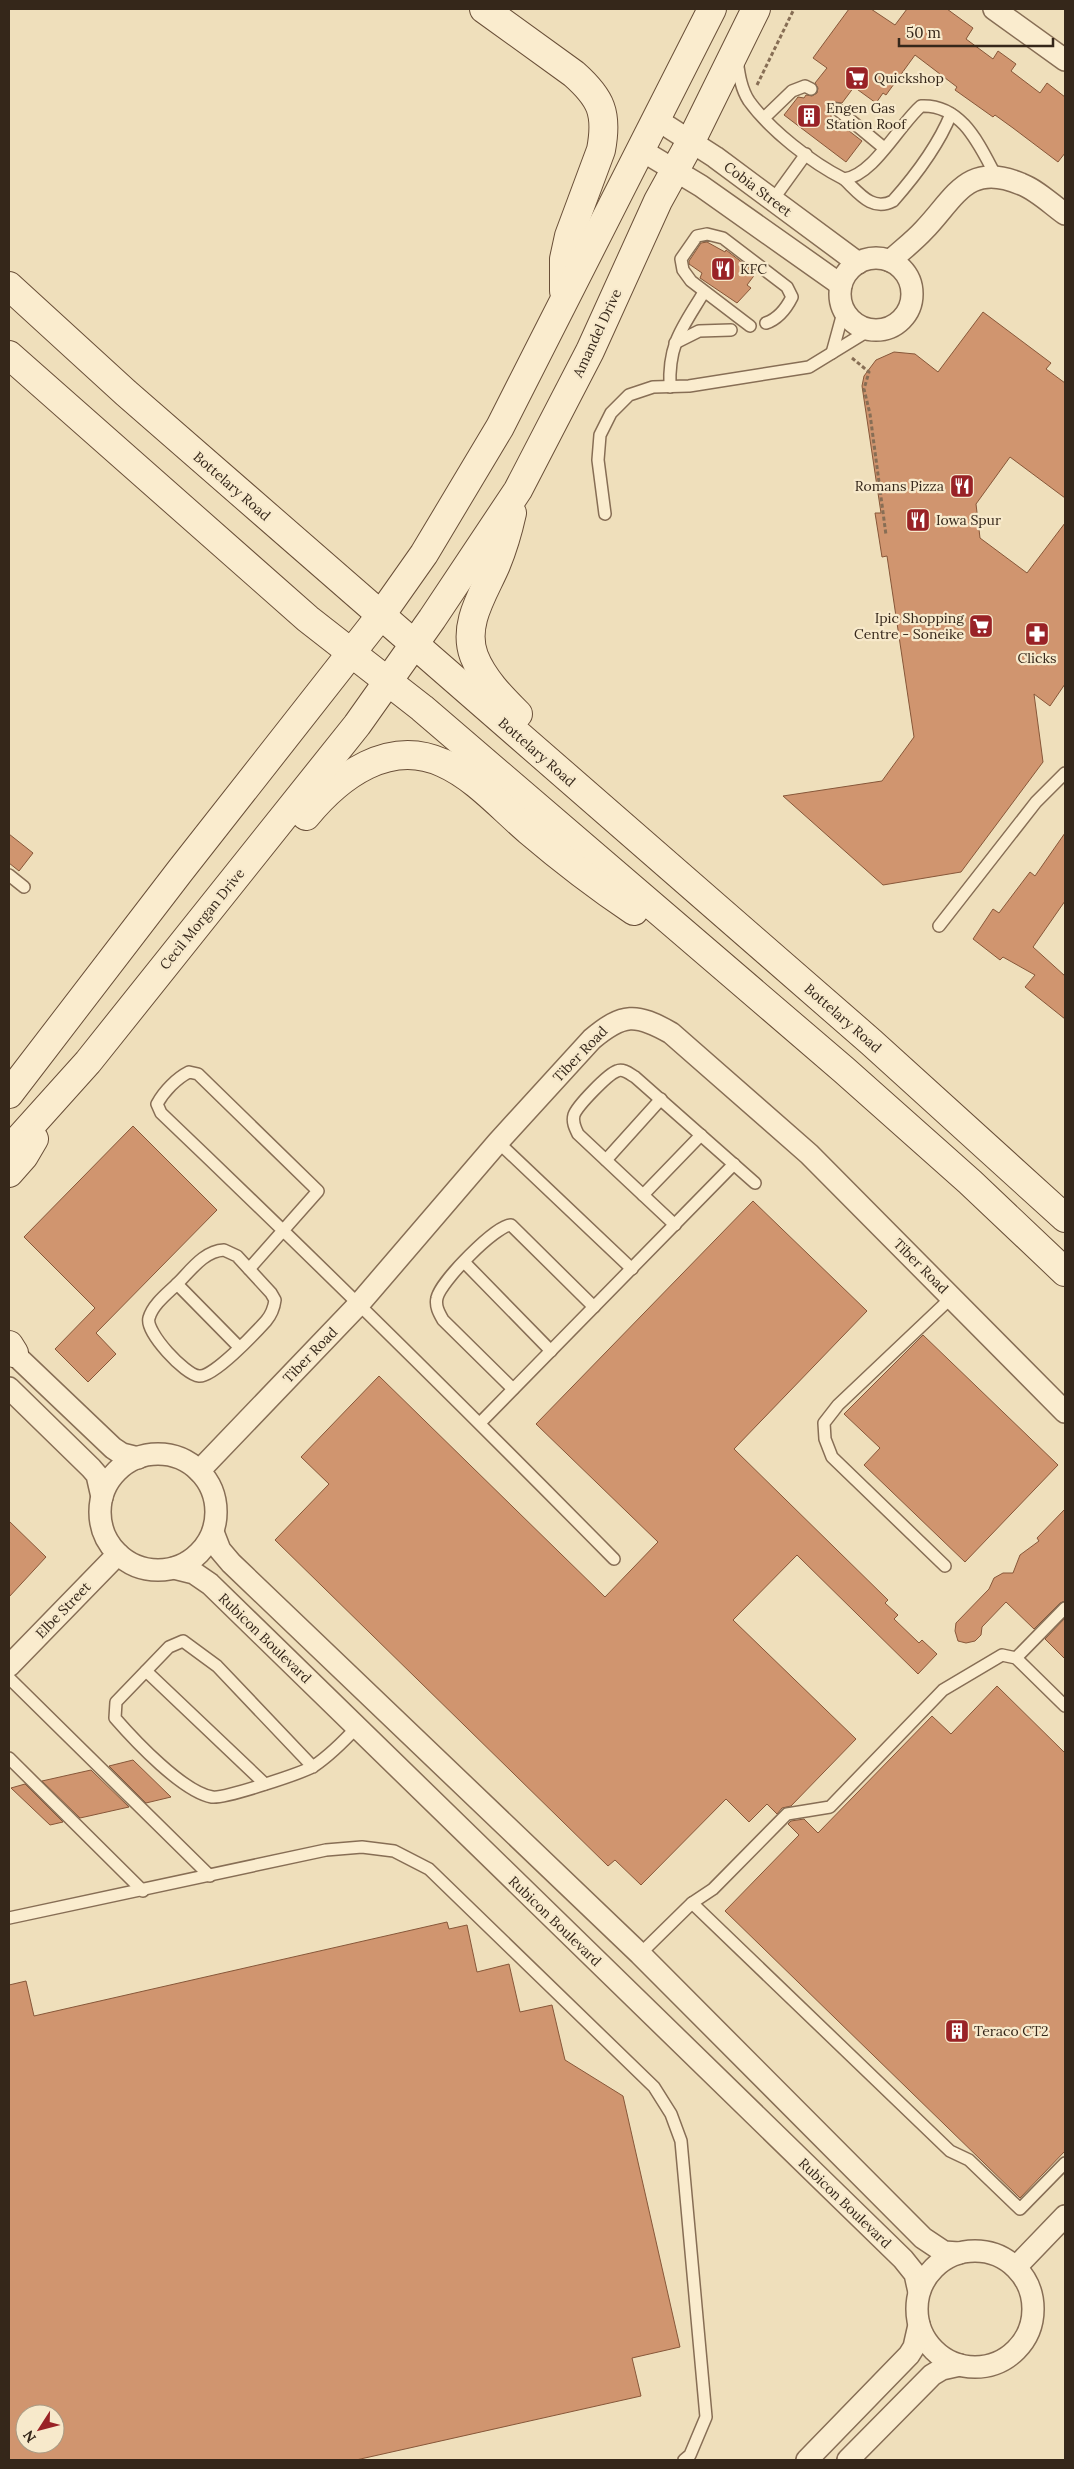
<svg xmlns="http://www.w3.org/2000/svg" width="1074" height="2469" viewBox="0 0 1074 2469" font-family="Lora,serif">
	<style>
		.building { fill: #d0956f; stroke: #875739; fill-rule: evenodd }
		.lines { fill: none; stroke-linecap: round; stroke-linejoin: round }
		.lane-casing { stroke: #876e55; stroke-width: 14 }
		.street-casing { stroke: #876e55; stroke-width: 24 }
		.secondary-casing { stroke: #694f38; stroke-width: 30 }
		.path { stroke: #876e55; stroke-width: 3; stroke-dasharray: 4 2.5; stroke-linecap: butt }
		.lane { stroke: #faecce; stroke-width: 11 }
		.street { stroke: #faecce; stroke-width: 21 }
		.secondary { stroke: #faecce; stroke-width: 28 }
		.labels { text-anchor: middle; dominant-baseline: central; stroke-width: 4.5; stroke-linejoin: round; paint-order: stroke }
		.poi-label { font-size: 14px; fill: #35271a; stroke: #f7e9cb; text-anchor: start }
		.street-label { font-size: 14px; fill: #35271a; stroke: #f7e9cb }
	</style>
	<rect width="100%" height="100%" fill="#efdfbb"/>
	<g class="building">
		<path d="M 849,9 L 871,9 L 895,25 L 907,9 L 947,9 L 973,28 L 966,39 L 993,59 L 998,51 L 1016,64 L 1011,71 L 1040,93 L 1047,83 L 1065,97 L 1065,153 L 1058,162 L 1013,128 L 995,115 L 993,117 L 955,90 L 957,87 L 915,55 L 886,95 L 883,93 L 876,103 L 854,87 L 842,103 L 835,102 L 831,105 L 831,117 L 862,141 L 846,162 L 784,115 L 798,97 L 804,98 L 806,95 L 812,96 L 817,93 L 818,88 L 815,83 L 827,68 L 813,58 Z"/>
		<path d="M 707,242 L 725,252 L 726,250 L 756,273 L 747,285 L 751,288 L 737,303 L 700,278 L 702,273 L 689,264 L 689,261 L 701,243 Z"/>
		<path d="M 983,312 L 1051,363 L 1046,369 L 1065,383 L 1065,498 L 1010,457 L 976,504 L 980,538 L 1027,573 L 1065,523 L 1065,684 L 1050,706 L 1034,694 L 1043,762 L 961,872 L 883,885 L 783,796 L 882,781 L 914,737 L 887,556 L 882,557 L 875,513 L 881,513 L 862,386 L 864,376 L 876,360 L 894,352 L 915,354 L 938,372 Z"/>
		<path d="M 1065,833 L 1065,901 L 1033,947 L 1065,976 L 1065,1019 L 1025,987 L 1035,975 L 1003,957 L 1000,960 L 973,939 L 993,909 L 999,913 L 1030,872 L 1035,876 Z"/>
		<path d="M 9,834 L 33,853 L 19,871 L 9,863 Z"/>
		<path d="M 133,1126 L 217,1210 L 96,1333 L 116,1354 L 88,1382 L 55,1349 L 95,1308 L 24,1237 Z"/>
		<path d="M 753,1201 L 867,1311 L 734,1449 L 888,1600 L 885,1603 L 898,1615 L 894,1619 L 919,1643 L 922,1640 L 937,1654 L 918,1674 L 797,1555 L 733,1620 L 856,1739 L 791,1806 L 782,1808 L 777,1814 L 767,1804 L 749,1822 L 726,1799 L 641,1885 L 615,1860 L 608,1866 L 275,1540 L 329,1484 L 301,1457 L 379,1376 L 605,1597 L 658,1542 L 536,1424 Z"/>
		<path d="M 923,1335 L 1058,1465 L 965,1562 L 864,1465 L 880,1448 L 844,1414 Z"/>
		<path d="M 1065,1509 L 1065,1601 L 1060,1603 L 1034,1629 L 1006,1602 L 982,1627 L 981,1635 L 975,1641 L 966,1643 L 958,1641 L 955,1631 L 956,1623 L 989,1589 L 994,1578 L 1003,1573 L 1013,1573 L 1020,1555 L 1039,1541 L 1037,1538 Z"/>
		<path d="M 9,1521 L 46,1557 L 9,1597 Z"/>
		<path d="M 1065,1618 L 1065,1659 L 1045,1639 Z"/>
		<path d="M 997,1686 L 1065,1753 L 1065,2151 L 1020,2198 L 725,1911 L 799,1835 L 788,1824 L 791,1821 L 804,1819 L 818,1833 L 932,1716 L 951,1734 Z"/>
		<path d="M 133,1760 L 171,1797 L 146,1803 L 109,1766 Z"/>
		<path d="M 91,1770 L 129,1807 L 80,1818 L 42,1781 Z"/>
		<path d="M 25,1784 L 63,1822 L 50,1825 L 11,1788 Z"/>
		<path d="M 447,1922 L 449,1929 L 467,1925 L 477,1972 L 509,1964 L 520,2012 L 552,2005 L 565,2060 L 623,2096 L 680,2347 L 632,2358 L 641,2396 L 356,2460 L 9,2460 L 9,1985 L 26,1981 L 34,2016 ZM 25,2414 L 55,2414 L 55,2444 L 25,2444 Z"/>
	</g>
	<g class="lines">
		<defs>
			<g id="lane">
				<path d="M 737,60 C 739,74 741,89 749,101 C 770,130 812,163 844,179 C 873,176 899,125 921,106 C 963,104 980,147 997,178"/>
				<path d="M 837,109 L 884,148"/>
				<path d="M 764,118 L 792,91 L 805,86 L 811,89"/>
				<path d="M 844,179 C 859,193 872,212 893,201 C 916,175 938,146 951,114"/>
				<path d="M 772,201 L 806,154"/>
				<path d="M 750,326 L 691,281 L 683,270 L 681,259 L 697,236 L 707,234 L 723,238 L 787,287 L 792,297 C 786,309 778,319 766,323"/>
				<path d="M 675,343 L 699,331 L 731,330"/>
				<path d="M 832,353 L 844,309"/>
				<path d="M 670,387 C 668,343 683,327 704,292"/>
				<path d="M 605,514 L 598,460 L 600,435 L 611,413 L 629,395 L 653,387 L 689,386 L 809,367 L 871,329"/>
				<path d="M 9,875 L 24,887"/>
				<path d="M 939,926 L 1036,802 L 1065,773"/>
				<path d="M 498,1142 L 632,1269"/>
				<path d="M 606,1160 L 661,1099"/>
				<path d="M 643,1195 L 701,1135"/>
				<path d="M 675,1225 L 578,1134 C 575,1128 572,1122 574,1115 C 577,1106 608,1074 617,1071 C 623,1068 630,1074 635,1077 L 755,1183"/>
				<path d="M 224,1250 L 237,1256 L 271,1293 L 275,1300 C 274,1308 271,1315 266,1321 C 256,1332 213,1378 199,1376 C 185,1375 145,1332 149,1318 C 153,1304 168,1293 178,1283 C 191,1270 204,1251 224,1250 Z"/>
				<path d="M 465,1263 L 551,1351"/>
				<path d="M 249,1269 L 318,1191 L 198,1074 L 189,1072 C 177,1078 164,1091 157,1104 L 161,1113 C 314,1259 465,1408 614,1559"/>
				<path d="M 177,1284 L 239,1347"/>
				<path d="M 513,1389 L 443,1320 C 439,1313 435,1306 437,1298 C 440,1282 496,1225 511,1225 L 594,1307"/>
				<path d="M 480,1423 L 734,1164"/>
				<path d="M 945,1566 L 832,1457 L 825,1439 L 824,1423 L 838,1405 L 952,1297"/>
				<path d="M 1016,1658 L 1065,1608"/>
				<path d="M 146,1671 L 265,1784"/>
				<path d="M 9,1678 L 210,1876"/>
				<path d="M 9,1758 L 143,1891"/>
				<path d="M 313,1767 L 217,1666 L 183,1641 L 169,1647 L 116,1702 L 115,1718 C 135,1741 183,1792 212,1797 C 224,1799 302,1773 314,1766 C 330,1755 344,1741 357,1727"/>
				<path d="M 692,1903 L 950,2151 L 969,2160 L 1020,2209 L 1065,2163"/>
				<path d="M 9,1918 L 326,1850 L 362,1847 L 394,1851 L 429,1869 L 654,2087 L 671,2114 L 681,2141 L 706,2417 L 690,2455 L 684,2460"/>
				<path d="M 640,1954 L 692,1903 L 713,1889 L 787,1814 L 830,1807 L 943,1690 L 1002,1655 L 1016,1658 L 1065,1706"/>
			</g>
			<g id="street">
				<path d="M 994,9 L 1065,60"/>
				<path d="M 656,119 L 715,157 L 858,263"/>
				<path d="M 641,150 L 701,186 L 841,285"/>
				<circle cx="876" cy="294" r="36"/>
				<path d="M 890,261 C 902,250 914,241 924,230 C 955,198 967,161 1021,184 C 1037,190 1051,204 1065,214"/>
				<path d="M 9,1349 L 113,1448 L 122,1454 L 138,1458"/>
				<path d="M 9,1388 L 91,1468 L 97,1475 L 102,1497"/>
				<circle cx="158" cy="1512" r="58"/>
				<path d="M 199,1471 L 359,1304 L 498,1142 L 592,1039 C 623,1013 636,1013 671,1033 L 809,1154 L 1065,1412"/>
				<path d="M 213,1532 L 220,1550 L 231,1563 L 640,1954 L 923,2238 L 944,2252 L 959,2253"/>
				<path d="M 174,1568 L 194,1573 L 210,1584 L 903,2259 L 915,2274 L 919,2292"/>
				<path d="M 9,1666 L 118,1554"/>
				<circle cx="975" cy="2309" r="58"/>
				<path d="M 1016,2267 L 1065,2216"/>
				<path d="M 807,2460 L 909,2355 L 914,2347 L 919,2325"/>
				<path d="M 848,2460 L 932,2375 L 942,2369 L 960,2365"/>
			</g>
			<g id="secondary">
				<path d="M 484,9 L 574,74 C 601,98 608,113 601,150 L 569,236 L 564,259 L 564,291"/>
				<path d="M 9,286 L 126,393 L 871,1042 L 1065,1218"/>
				<path d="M 9,355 L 308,619 L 422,708 L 844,1070 L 970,1182 L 1065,1272"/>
				<path d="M 512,513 C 508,531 503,548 496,565 C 484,593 462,624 474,656 C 483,679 501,697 518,714"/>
				<path d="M 306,816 C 339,776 389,738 443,763 C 475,777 502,808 529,831 C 563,860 597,886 634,911"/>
				<path d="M 9,1094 L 180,871 L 381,615 L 424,554 L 500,427 L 712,9"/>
				<path d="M 9,1150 L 88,1062 L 357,725 L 432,619 L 518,490 L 590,351 L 658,201 L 691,141 L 756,9"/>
				<path d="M 9,1173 L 24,1156 L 34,1139"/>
				<path d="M 9,1345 L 14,1353"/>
			</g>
		</defs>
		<use href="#lane" class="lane-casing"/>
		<use href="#street" class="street-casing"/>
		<use href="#secondary" class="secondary-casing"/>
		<g class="path">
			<path d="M 757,85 L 794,9"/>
			<path d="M 852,358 L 869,372 L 864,389 L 870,414 L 886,535"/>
		</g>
		<use href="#lane" class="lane"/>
		<use href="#street" class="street"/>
		<use href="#secondary" class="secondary"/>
	</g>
	<defs>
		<symbol id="supermarket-square" viewBox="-11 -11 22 22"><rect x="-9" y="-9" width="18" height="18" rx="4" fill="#992226" stroke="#f7e9cb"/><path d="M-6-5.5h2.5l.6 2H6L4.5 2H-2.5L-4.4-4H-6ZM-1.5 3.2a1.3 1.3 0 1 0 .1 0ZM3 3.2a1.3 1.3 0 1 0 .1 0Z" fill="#fff"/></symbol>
		<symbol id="building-square" viewBox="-11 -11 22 22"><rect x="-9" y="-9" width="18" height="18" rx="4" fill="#992226" stroke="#f7e9cb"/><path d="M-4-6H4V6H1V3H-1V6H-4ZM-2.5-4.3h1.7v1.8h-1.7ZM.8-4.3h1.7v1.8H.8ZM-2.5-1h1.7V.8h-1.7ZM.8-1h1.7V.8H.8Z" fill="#fff"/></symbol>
		<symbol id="restaurant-square" viewBox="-11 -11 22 22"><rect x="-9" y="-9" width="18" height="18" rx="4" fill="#992226" stroke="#f7e9cb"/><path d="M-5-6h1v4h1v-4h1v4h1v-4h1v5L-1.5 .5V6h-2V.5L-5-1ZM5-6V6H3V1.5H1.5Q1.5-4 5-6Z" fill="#fff"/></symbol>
		<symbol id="pharmacy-square" viewBox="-11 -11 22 22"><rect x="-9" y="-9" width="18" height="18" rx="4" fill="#992226" stroke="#f7e9cb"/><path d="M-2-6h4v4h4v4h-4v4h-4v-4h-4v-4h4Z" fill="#fff"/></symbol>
	</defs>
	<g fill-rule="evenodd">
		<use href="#supermarket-square" x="843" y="64" width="28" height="28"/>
		<use href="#building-square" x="795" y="102" width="28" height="28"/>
		<use href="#restaurant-square" x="709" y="255" width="28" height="28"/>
		<use href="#restaurant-square" x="948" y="472" width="28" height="28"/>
		<use href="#restaurant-square" x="904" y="506" width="28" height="28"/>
		<use href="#supermarket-square" x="967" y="612" width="28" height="28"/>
		<use href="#pharmacy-square" x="1023" y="620" width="28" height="28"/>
		<use href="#building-square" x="943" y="2017" width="28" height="28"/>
	</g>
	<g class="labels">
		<g class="poi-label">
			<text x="874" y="78">Quickshop</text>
			<text x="826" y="108">Engen Gas<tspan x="826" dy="16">Station Roof</tspan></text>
			<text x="740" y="269">KFC</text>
			<text x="944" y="486" text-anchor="end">Romans Pizza</text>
			<text x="936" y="520">Iowa Spur</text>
			<text x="964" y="618" text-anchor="end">Ipic Shopping<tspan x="964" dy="16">Centre - Soneike</tspan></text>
			<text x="1037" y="658" text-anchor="middle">Clicks</text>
			<text x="974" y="2031">Teraco CT2</text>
		</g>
		<g class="street-label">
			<text transform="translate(758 189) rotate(37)">Cobia Street</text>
			<text transform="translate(597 333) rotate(-65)">Amandel Drive</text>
			<text transform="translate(232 486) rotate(41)">Bottelary Road</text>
			<text transform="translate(537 752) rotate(41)">Bottelary Road</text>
			<text transform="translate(202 919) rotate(-51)">Cecil Morgan Drive</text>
			<text transform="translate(843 1018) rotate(41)">Bottelary Road</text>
			<text transform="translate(580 1054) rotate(-46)">Tiber Road</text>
			<text transform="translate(921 1266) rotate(45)">Tiber Road</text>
			<text transform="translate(310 1355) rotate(-46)">Tiber Road</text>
			<text transform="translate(63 1610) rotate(-46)">Elbe Street</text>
			<text transform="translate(265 1638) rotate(44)">Rubicon Boulevard</text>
			<text transform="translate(555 1921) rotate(44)">Rubicon Boulevard</text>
			<text transform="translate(845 2203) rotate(44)">Rubicon Boulevard</text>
		</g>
	</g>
	<rect width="1074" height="2469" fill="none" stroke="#35271a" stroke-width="20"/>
	<g transform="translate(40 2429) rotate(234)"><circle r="24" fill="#f7e9cb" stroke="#a99b84"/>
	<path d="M0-4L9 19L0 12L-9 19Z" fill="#992226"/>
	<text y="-8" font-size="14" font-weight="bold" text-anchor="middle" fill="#35271a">N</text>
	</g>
	<path d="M899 38v8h154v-8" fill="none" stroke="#35271a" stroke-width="2.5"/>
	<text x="906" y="38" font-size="15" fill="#35271a" stroke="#f7e9cb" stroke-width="4" paint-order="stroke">50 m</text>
</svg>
